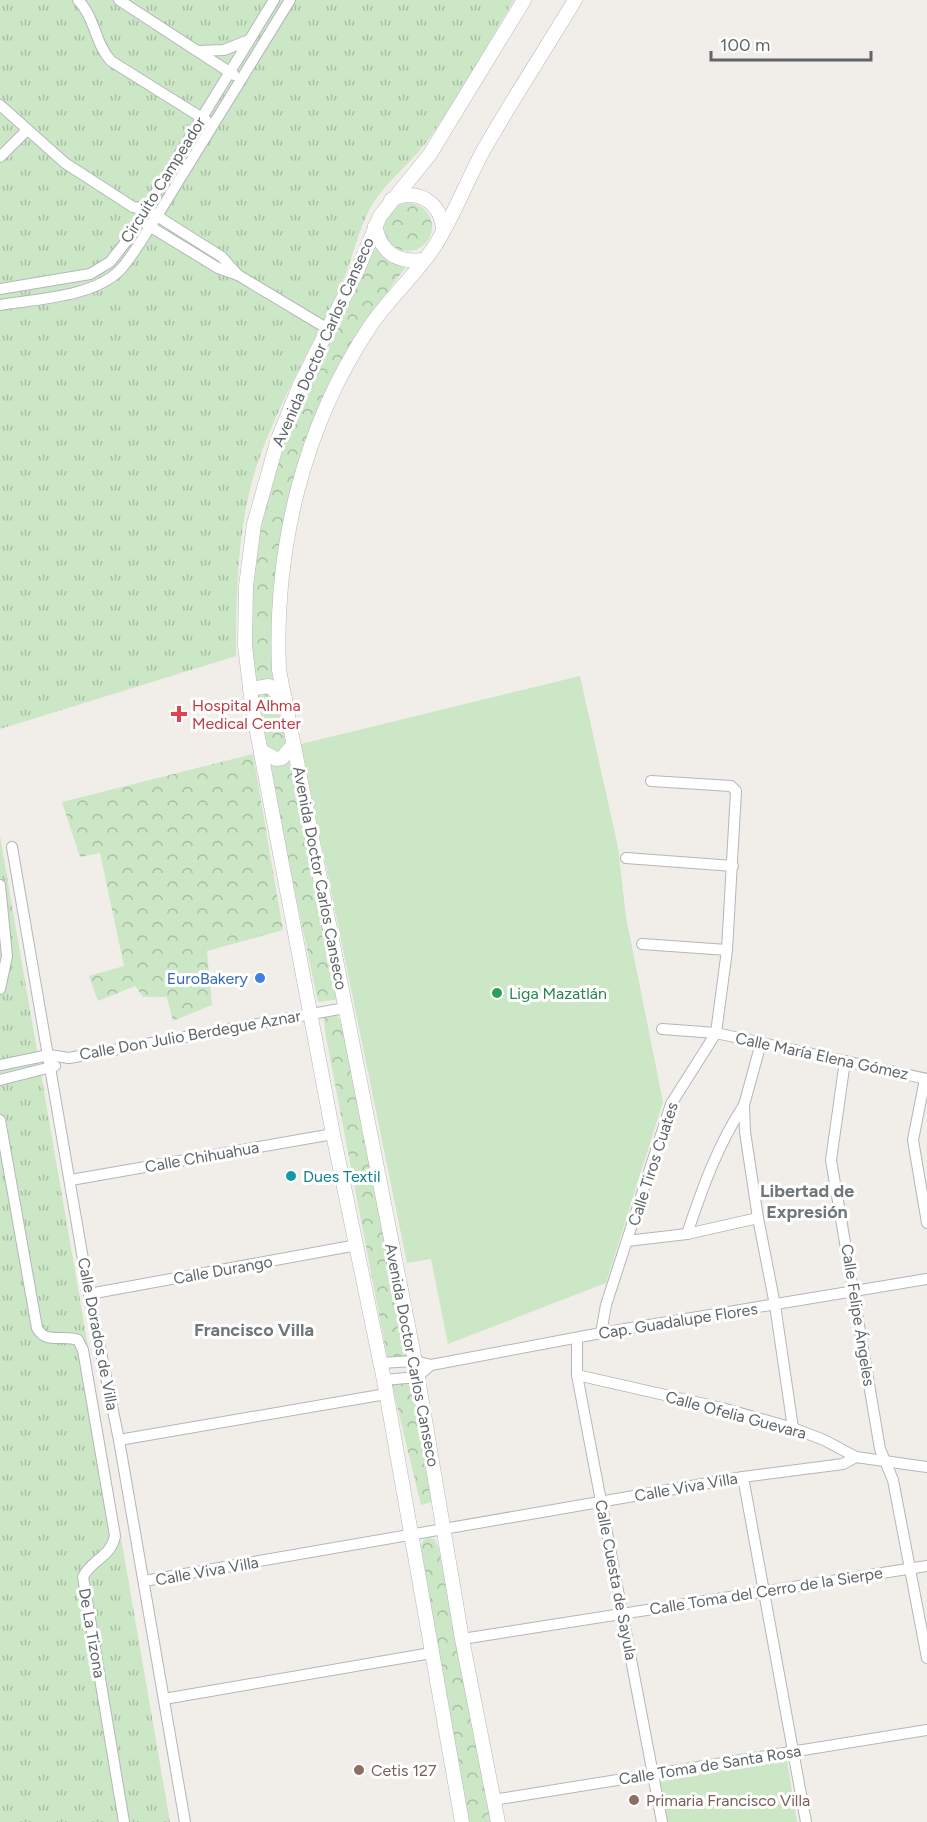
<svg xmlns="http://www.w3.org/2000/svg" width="927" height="1822" viewBox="0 0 927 1822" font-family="Figtree,sans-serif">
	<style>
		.grass { fill: url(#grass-tufts) }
		.park { fill: url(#park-crowns) }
		.pitch { fill: #cce7c6 }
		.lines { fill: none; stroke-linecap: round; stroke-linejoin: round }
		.street-casing { stroke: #b3b7ba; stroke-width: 12 }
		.secondary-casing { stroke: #b4b9bc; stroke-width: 15 }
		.street { stroke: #fff; stroke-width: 10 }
		.secondary { stroke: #fff; stroke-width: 14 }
		.health-dot { fill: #e0444e; stroke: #fff; stroke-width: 2 }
		.shop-dot { fill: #3f7fe0; stroke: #fff; stroke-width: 2 }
		.leisure-dot { fill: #2e9e5b; stroke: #fff; stroke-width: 2 }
		.culture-dot { fill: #0f9aa8; stroke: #fff; stroke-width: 2 }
		.education-dot { fill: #8d6e63; stroke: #fff; stroke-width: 2 }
		.labels { text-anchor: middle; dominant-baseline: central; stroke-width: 6; stroke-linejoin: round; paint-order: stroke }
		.street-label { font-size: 16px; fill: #5f6568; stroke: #fff }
		.health-label { font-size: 16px; fill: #be3a42; stroke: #fff; text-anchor: start }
		.shop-label { font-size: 16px; fill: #366cbe; stroke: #fff; text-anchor: end }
		.leisure-label { font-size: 16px; fill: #27864d; stroke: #fff; text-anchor: start }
		.culture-label { font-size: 16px; fill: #0d838f; stroke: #fff; text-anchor: start }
		.education-label { font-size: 16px; fill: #785e54; stroke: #fff; text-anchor: start }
		.neighbourhood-label { font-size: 18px; font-weight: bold; fill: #70777a; stroke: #fff }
	</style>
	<defs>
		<pattern id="grass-tufts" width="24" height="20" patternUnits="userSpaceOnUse" patternTransform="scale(1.5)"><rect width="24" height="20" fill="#cce7c6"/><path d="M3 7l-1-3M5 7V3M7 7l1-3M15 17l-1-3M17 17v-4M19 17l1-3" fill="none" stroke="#a9bfa5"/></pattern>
		<pattern id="park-crowns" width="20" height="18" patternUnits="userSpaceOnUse" patternTransform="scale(1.5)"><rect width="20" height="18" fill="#cce7c6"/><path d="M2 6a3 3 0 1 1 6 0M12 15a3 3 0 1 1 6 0" fill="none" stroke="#a9bfa5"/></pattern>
	</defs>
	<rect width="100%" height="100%" fill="#f1ede8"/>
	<g class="grass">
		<path d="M 0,0 L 514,0 C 487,45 461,93 431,136 C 414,161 388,179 372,205 C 357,231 352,263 339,290 C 312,347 279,402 258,462 C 237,524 236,592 236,656 L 0,729 Z"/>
		<path d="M 0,836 L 170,1822 L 0,1822 Z"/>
	</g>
	<g class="park">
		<circle cx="408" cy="227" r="24"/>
		<path d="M 376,246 L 389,262 L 406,267 C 326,371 288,454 278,586 C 276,609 272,635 273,658 C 274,674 276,689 278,704 L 340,999 L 318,1002 C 305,939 292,877 278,815 C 265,751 251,687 251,621 C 251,561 264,494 284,438 C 309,371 348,311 376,246 Z"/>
		<path d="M 253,754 L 283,930 L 207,951 L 212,1005 L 173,1021 L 167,997 L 143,997 L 135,986 L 98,1001 L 89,976 L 124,966 L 100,853 L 80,857 L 62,802 Z"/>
		<path d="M 334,1013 L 339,1018 L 345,1039 L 410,1358 L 387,1356 L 326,1037 L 323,1015 Z"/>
		<path d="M 413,1380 L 439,1500 L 421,1505 L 391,1381 Z"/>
		<path d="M 429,1537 L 435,1540 L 438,1546 L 493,1822 L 469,1822 L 421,1547 L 423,1540 Z"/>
	</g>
	<g class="pitch">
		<path d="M 580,676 L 618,847 L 626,917 L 663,1102 L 606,1283 L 448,1344 L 431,1259 L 407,1263 L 301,744 Z"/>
		<path d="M 787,1760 L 797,1822 L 667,1822 L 660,1781 Z"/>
	</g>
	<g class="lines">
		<defs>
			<g id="street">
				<path d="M 78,0 C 95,17 95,44 111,61 L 207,121"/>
				<path d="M 119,0 L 234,75"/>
				<path d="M 198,51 L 224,50 L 249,40"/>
				<path d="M 0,105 L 65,163 L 133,207 L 145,209 L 157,216 C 145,234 134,255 120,270 C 94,297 35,299 0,305"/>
				<path d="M 0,157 L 26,131"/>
				<path d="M 146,224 L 218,268 L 238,275 L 328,329"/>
				<path d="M 238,275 L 222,257 L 157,216 L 290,0"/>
				<path d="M 0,289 L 90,274 L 110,262 L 125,243 L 274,0"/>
				<path d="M 12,847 L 89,1294 L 119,1440 L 185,1822"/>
				<path d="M 626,858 L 733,866"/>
				<path d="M 0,885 L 7,956 L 0,989"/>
				<path d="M 642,944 L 727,950"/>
				<path d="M 662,1029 L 716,1033 L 927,1079"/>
				<path d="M 761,1043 L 744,1105 L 745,1132 L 758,1218 L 775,1305 L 793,1428"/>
				<path d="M 845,1061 L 831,1160 L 880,1449 L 893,1480 L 927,1658"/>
				<path d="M 0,1065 L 49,1055 L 69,1058 L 345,1008"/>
				<path d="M 925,1079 L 913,1140 L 927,1223"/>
				<path d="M 0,1080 L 55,1066"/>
				<path d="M 0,1120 L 37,1328 C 46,1345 63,1334 78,1340 L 83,1350 L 115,1536 C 111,1557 91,1560 83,1577 L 124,1822"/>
				<path d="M 71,1180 L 333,1134"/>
				<path d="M 687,1234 C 702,1189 718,1144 744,1105"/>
				<path d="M 627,1241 L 687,1234 L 758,1218"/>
				<path d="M 89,1294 L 357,1245"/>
				<path d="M 601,1333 L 606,1305 L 671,1104 L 716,1033 L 727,950 L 736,791 L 731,786 L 651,781"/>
				<path d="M 577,1338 L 577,1375 L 662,1822"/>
				<path d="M 380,1363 L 415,1361 L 431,1365 L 601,1333 L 927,1279"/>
				<path d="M 577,1375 L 722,1408 L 793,1428 L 824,1440 L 856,1457 L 927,1467"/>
				<path d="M 384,1380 L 417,1377 L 431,1365"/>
				<path d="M 119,1440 L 386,1394"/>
				<path d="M 743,1477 L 806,1822"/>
				<path d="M 144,1581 L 743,1477 L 843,1464 L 856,1457"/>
				<path d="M 462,1639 L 927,1566"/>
				<path d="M 164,1699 L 431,1653"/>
				<path d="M 493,1800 L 927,1730"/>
			</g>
			<g id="secondary">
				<path d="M 391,200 C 417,187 442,202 443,231"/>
				<path d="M 375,226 C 381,253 397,263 424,260"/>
				<path d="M 250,689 L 269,686 L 285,699"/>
				<path d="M 261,751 L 276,759 L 282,758 L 293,745"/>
				<path d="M 462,1822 L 384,1380 L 333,1134 L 252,705 L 245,645 L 246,586 L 254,524 L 278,439 L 299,387 L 358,269 L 380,216 L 430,154 L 524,0"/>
				<path d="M 498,1822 L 462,1639 L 415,1361 L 279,670 C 274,549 303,426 371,325 C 390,297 418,273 436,244 C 454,215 467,181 483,151 C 512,100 545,50 575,0"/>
			</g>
		</defs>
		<use href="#street" class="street-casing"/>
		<use href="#secondary" class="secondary-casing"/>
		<use href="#street" class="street"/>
		<use href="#secondary" class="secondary"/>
	</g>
	<path class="health-dot" d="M176 705h6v6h6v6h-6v6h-6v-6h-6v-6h6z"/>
	<circle class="shop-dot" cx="260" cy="978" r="6"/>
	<circle class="leisure-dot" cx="497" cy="993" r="6"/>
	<circle class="culture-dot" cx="291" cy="1176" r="6"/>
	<g class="education-dot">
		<circle cx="359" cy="1770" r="6"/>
		<circle cx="634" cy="1800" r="6"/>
	</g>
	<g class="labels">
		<g class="street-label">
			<text transform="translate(163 180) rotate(-58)">Circuito Campeador</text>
			<text transform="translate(323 342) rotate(-66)">Avenida Doctor Carlos Canseco</text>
			<text transform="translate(320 878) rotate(79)">Avenida Doctor Carlos Canseco</text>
			<text transform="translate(190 1035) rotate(-10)">Calle Don Julio Berdegue Aznar</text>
			<text transform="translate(822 1056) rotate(12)">Calle María Elena Gómez</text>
			<text transform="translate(202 1157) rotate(-10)">Calle Chihuahua</text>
			<text transform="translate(653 1164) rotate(-72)">Calle Tiros Cuates</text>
			<text transform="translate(223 1270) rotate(-10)">Calle Durango</text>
			<text transform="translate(858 1315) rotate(81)">Calle Felipe Ángeles</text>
			<text transform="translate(678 1321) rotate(-9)">Cap. Guadalupe Flores</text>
			<text transform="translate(98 1334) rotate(79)">Calle Dorados de Villa</text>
			<text transform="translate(412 1355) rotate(79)">Avenida Doctor Carlos Canseco</text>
			<text transform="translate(736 1415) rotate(15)">Calle Ofelia Guevara</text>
			<text transform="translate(686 1487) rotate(-10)">Calle Viva Villa</text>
			<text transform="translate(207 1571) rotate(-10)">Calle Viva Villa</text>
			<text transform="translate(616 1580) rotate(79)">Calle Cuesta de Sayula</text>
			<text transform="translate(766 1591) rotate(-9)">Calle Toma del Cerro de la Sierpe</text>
			<text transform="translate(92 1633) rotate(80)">De La Tizona</text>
			<text transform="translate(710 1765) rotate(-9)">Calle Toma de Santa Rosa</text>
		</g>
		<g class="health-label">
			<text x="192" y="705">Hospital Alhma<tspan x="192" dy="18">Medical Center</tspan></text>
		</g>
		<g class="shop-label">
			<text x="248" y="978">EuroBakery</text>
		</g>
		<g class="leisure-label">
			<text x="509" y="993">Liga Mazatlán</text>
		</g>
		<g class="culture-label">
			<text x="303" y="1176">Dues Textil</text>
		</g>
		<g class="education-label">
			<text x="371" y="1770">Cetis 127</text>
			<text x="646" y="1800">Primaria Francisco Villa</text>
		</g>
		<g class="neighbourhood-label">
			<text x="807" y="1191">Libertad de<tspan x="807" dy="21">Expresión</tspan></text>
			<text x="254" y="1330">Francisco Villa</text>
		</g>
	</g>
	<path d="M711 51v9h160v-9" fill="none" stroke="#5f6568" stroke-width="3"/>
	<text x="720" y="51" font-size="18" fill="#5f6568" stroke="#ffffff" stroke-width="4.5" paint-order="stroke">100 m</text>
</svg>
